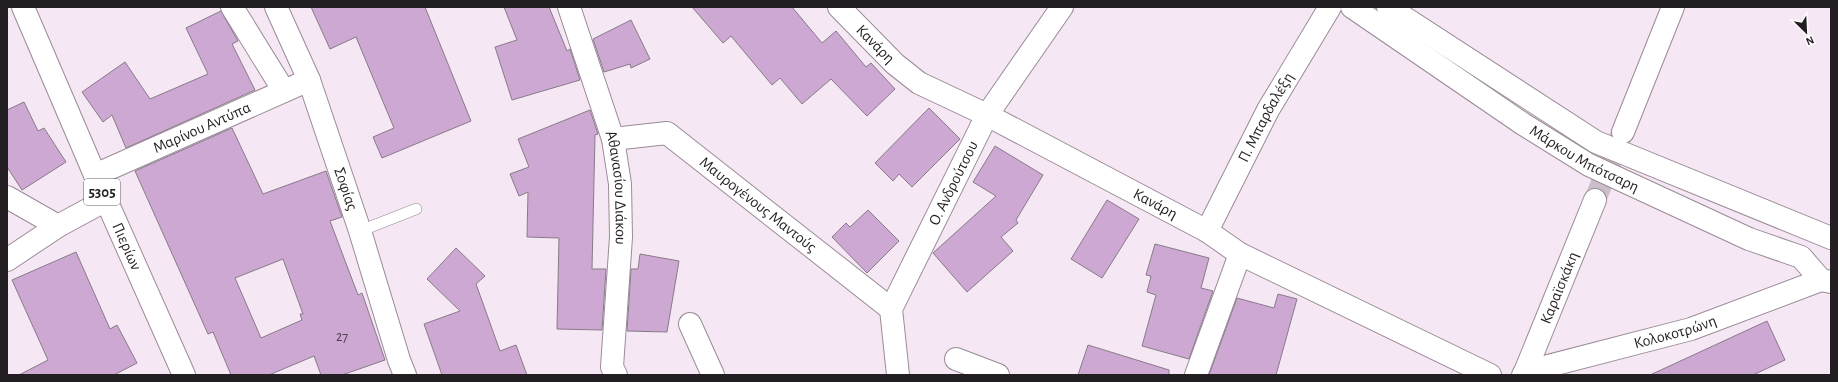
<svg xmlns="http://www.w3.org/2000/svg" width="1838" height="382" viewBox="0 0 1838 382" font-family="'Alegreya Sans',sans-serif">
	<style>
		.building { fill: #cda8d2; stroke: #877b88; fill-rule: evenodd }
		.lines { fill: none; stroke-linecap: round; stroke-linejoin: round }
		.street-tunnel { stroke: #ccbfca; stroke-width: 22; stroke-dasharray: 22 11; stroke-linecap: butt }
		.lane-casing { stroke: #998b97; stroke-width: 12 }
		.street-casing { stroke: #998b97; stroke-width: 24 }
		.secondary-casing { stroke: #998b97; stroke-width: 24 }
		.primary-casing { stroke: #998b97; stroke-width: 24 }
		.lane { stroke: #fff; stroke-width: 11 }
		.street { stroke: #fff; stroke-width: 22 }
		.secondary { stroke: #fff; stroke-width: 22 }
		.primary { stroke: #fff; stroke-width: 22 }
		.labels { text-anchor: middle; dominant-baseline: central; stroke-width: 3; stroke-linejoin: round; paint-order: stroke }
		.number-label { font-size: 14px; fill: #4e404e }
		.shield { fill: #fff; stroke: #656264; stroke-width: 1 }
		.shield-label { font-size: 15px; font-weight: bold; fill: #231e22 }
		.street-label { font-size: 16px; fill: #231e22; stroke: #fff }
	</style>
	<rect width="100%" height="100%" fill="#f6e7f4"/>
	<g class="building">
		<path d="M 311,7 L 425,7 L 471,121 L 382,158 L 373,137 L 394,128 L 356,37 L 330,49 Z"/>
		<path d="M 504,7 L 549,7 L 567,51 L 570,49 L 580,80 L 512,100 L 495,47 L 517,40 Z"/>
		<path d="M 692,7 L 792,7 L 822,43 L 836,31 L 866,67 L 871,63 L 895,89 L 867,116 L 831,79 L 802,104 L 780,78 L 772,85 L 731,36 L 723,43 Z"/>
		<path d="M 221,11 L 238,41 L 232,44 L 255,90 L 126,148 L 112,115 L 103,122 L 82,92 L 125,62 L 150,99 L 208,74 L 186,28 Z"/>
		<path d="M 631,20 L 650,59 L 631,68 L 630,64 L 604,72 L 593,39 Z"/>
		<path d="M 24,102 L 38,131 L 44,128 L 66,162 L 22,190 L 7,167 L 7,110 Z"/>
		<path d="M 929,108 L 960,139 L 912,187 L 899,174 L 893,181 L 875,163 Z"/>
		<path d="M 590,110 L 598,134 L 595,135 L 592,269 L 606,269 L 602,330 L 557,329 L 559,238 L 527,237 L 528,192 L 519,196 L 510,174 L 529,167 L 518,139 Z"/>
		<path d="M 232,128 L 263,194 L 326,171 L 342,217 L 330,221 L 358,295 L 362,293 L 385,360 L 342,375 L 321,375 L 314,356 L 269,375 L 231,375 L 213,332 L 208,334 L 135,171 ZM 283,259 L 303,314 L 300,314 L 302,320 L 261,338 L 235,278 Z"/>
		<path d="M 995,146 L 1043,175 L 1016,220 L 1018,223 L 1001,237 L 1013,251 L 967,292 L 933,253 L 996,196 L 973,182 Z"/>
		<path d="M 1107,200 L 1139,219 L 1102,278 L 1071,259 Z"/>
		<path d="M 868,210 L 899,241 L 867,273 L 832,237 L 846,223 L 850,227 Z"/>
		<path d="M 1155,244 L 1209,258 L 1201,288 L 1213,291 L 1189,359 L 1142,346 L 1156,295 L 1147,292 L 1151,276 L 1146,275 Z"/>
		<path d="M 456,248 L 485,276 L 476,284 L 500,351 L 516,345 L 527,375 L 442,375 L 424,324 L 460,311 L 427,279 Z"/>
		<path d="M 76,252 L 110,329 L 117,325 L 137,363 L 114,375 L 19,375 L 48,360 L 12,280 Z"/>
		<path d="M 640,254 L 679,261 L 667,332 L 627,331 L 631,269 L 638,269 Z"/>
		<path d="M 1278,294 L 1297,299 L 1276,375 L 1209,375 L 1237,298 L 1274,308 Z"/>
		<path d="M 1767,321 L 1785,360 L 1753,375 L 1650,375 Z"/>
		<path d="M 1088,345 L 1169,370 L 1169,375 L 1078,375 Z"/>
	</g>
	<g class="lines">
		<path class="street-tunnel" d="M 1595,200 L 1622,133"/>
		<defs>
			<path id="lane" d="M 360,231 L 416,209"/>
			<g id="street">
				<path d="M 232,7 L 284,91"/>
				<path id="s1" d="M 276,7 L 309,80 L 360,231 L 399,360 L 405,375"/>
				<path id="s2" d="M 569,7 L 613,139 L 620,184 L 621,237 L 612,367 L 616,375"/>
				<path id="s3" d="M 839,7 L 895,64 L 919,83 L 987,115 L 1207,231 L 1240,254 L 1490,375"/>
				<path d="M 1623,132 L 1673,7"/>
				<path id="s4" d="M 613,139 L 667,133 L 891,309"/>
				<path id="s5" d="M 95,175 L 309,80"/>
				<path d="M 7,197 L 58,226"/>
				<path id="s6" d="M 1207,231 L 1268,110 L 1330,7"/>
				<path d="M 7,260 L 58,226 L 106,200"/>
				<path d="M 690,324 L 713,375"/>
				<path d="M 956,359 L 998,375"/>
				<path id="s7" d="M 1525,372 L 1595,200"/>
				<path id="s8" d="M 898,375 L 891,309 L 987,115 L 1062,7"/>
				<path d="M 1196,375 L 1240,254"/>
			</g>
			<g id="secondary">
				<path id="s9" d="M 1352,7 L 1523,124 L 1589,165 L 1749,239 L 1801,257 L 1821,280 L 1831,282"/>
				<path d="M 1388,7 L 1596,142 L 1831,238"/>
				<path id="s10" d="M 1523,375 L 1525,372 L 1691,329 L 1821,280"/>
			</g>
			<g id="primary">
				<path id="s11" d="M 23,7 L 95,175 L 184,375"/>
			</g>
		</defs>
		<use href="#lane" class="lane-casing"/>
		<use href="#street" class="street-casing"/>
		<use href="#secondary" class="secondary-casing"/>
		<use href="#primary" class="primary-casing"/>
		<use href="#lane" class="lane"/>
		<use href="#street" class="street"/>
		<use href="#secondary" class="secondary"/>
		<use href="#primary" class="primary"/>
	</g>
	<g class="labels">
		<g class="number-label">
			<text x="342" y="337">27</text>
		</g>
		<rect class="shield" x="84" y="179" width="36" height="26" rx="3"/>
		<g class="shield-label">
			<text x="102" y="192">5305</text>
		</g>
		<g class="street-label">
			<text stroke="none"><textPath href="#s3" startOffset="52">Κανάρη</textPath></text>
			<text stroke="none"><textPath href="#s6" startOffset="128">Π. Μπαρδαλέξη</textPath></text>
			<text stroke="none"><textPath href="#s5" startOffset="117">Μαρίνου Αντύπα</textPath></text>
			<text stroke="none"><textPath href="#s9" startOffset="278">Μάρκου Μπότσαρη</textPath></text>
			<text stroke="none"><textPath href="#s8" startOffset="207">Ο. Ανδρούτσου</textPath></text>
			<text stroke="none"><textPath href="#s2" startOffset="188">Αθανασίου Διάκου</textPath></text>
			<text stroke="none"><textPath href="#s1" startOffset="195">Σοφίας</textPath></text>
			<text stroke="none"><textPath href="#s4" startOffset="170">Μαυρογένους Μαντούς</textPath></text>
			<text stroke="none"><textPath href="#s3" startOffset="376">Κανάρη</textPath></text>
			<text stroke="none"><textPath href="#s11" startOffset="261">Πιερίων</textPath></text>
			<text stroke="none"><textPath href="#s7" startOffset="91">Καραϊσκάκη</textPath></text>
			<text stroke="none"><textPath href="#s10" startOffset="159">Κολοκοτρώνη</textPath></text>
		</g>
	</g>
	<rect width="1838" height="382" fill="none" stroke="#231e22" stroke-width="16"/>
	<g transform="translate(1806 32) rotate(156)" stroke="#ffffff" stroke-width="3" paint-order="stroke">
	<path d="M0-3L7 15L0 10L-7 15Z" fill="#231e22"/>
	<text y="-6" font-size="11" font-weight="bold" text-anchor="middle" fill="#231e22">N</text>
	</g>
</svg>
